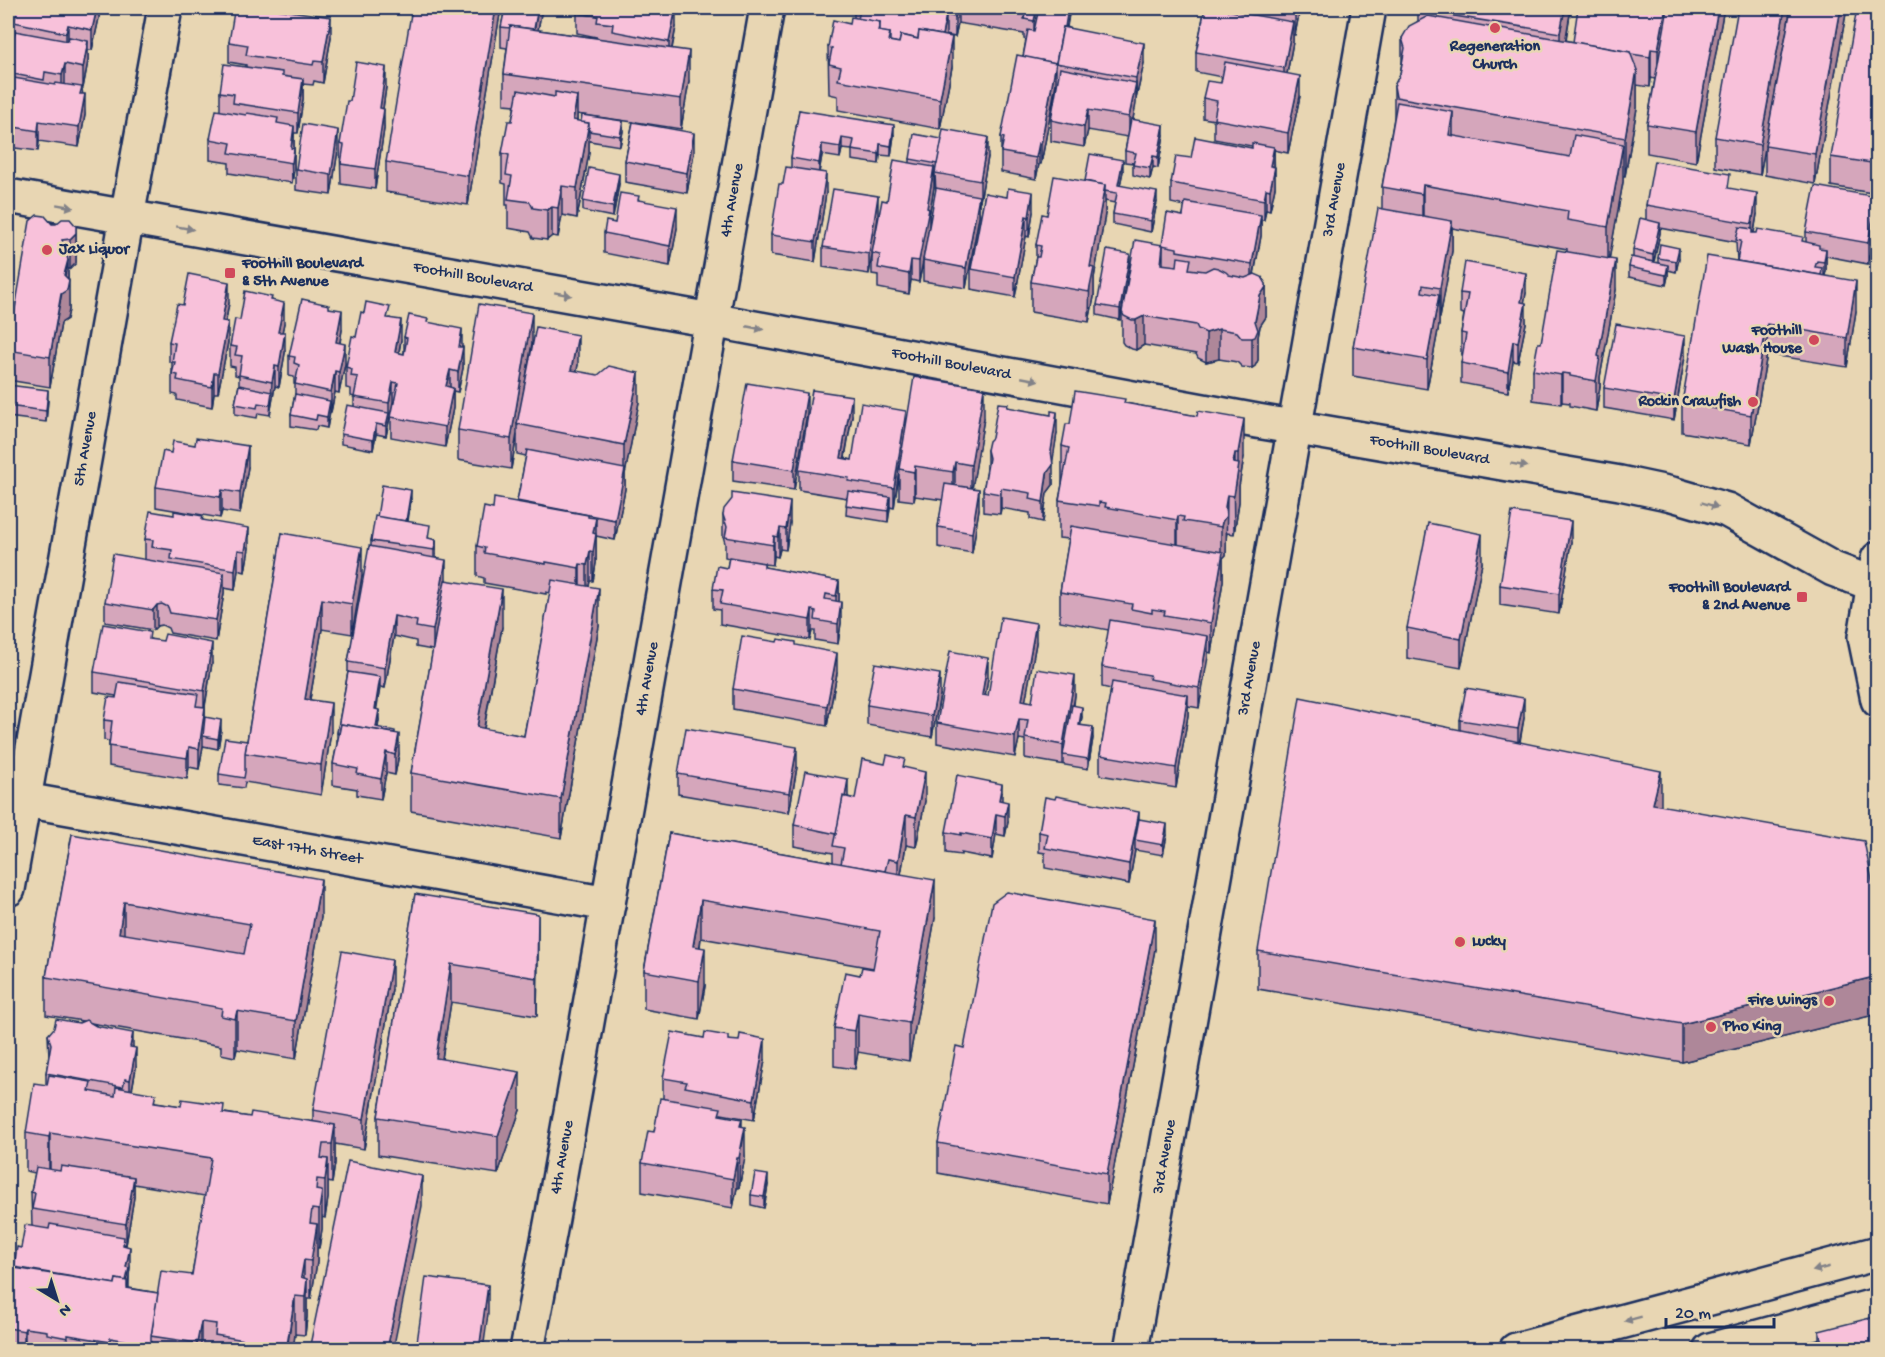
<svg xmlns="http://www.w3.org/2000/svg" width="1885" height="1357" viewBox="0 0 1885 1357" font-family="'Gochi Hand',sans-serif">
	<style>
		.lines { fill: none; stroke-linecap: round; stroke-linejoin: round }
		.minor-casing { stroke: #1b2f5e; stroke-width: 38 }
		.tertiary-casing { stroke: #1b2f5e; stroke-width: 38 }
		.secondary-casing { stroke: #1b2f5e; stroke-width: 38 }
		.minor { stroke: #e8d6b3; stroke-width: 33 }
		.tertiary { stroke: #e8d6b3; stroke-width: 33 }
		.secondary { stroke: #e8d6b3; stroke-width: 33 }
		.wall { fill: #d5a6bb; stroke: #1b2f5e; stroke-width: 1.5; fill-rule: evenodd }
		.shaded-wall { fill: #ae8799; stroke: #1b2f5e; stroke-width: 1.5 }
		.building { fill: #f8c1da; stroke: #1b2f5e; stroke-width: 1.5; fill-rule: evenodd }
		.oneway { fill: #828288 }
		.poi-dot { fill: #d1495b; stroke: #e8d6b3; stroke-width: 2 }
		.labels { text-anchor: middle; dominant-baseline: central; stroke-width: 5; stroke-linejoin: round; paint-order: stroke }
		.poi-label { font-size: 16px; font-weight: bold; fill: #1b2f5e; stroke: #e8d6b3; text-anchor: start }
		.street-label { font-size: 16px; fill: #1b2f5e; stroke: #e8d6b3 }
	</style>
	<rect width="100%" height="100%" fill="#e8d6b3"/>
	<filter id="ink" filterUnits="userSpaceOnUse"><feTurbulence type="fractalNoise" baseFrequency=".0167" numOctaves="2"/><feDisplacementMap in="SourceGraphic" scale="12" xChannelSelector="R" yChannelSelector="G"/><feConvolveMatrix kernelMatrix="1 2 1 2 8 2 1 2 1" color-interpolation-filters="sRGB"/></filter>
	<g filter="url(#ink)">
		<g class="lines">
			<defs>
				<g id="minor">
					<path d="M 1878,559 L 1865,637 L 1878,700"/>
					<path id="s1" d="M 8,797 L 608,904"/>
					<path id="s2" d="M 8,889 L 127,217"/>
					<path id="s3" d="M 527,1350 L 552,1219 L 767,8"/>
					<path id="s4" d="M 1131,1350 L 1369,8"/>
				</g>
				<path id="tertiary" d="M 127,217 L 165,8"/>
				<g id="secondary">
					<path id="s5" d="M 8,196 L 711,320 L 1257,421 L 1620,483 L 1672,494 L 1727,510 L 1833,569 L 1878,586"/>
					<path d="M 1516,1350 L 1878,1253"/>
					<path d="M 1710,1350 L 1878,1305"/>
				</g>
			</defs>
			<use href="#minor" class="minor-casing"/>
			<use href="#tertiary" class="tertiary-casing"/>
			<use href="#secondary" class="secondary-casing"/>
			<use href="#minor" class="minor"/>
			<use href="#tertiary" class="tertiary"/>
			<use href="#secondary" class="secondary"/>
		</g>
		<g class="wall">
			<path d="M 8,8 L 99,8 L 99,18 L 92,50 L 88,50 L 88,61 L 83,88 L 82,88 L 85,115 L 79,147 L 39,141 L 38,151 L 8,147 L 8,35 L 14,36 L 14,35 L 8,33 Z"/>
			<path d="M 501,8 L 468,205 L 386,192 L 386,162 Z"/>
			<path d="M 505,8 L 542,8 L 538,30 L 597,38 L 597,37 L 577,33 L 577,13 L 676,27 L 672,49 L 689,81 L 681,129 L 636,122 L 694,153 L 687,193 L 625,182 L 625,161 L 633,122 L 577,114 L 577,121 L 623,131 L 620,146 L 589,141 L 589,153 L 577,218 L 562,215 L 558,237 L 552,236 L 547,240 L 533,238 L 530,232 L 508,228 L 508,205 L 506,205 L 506,184 L 502,183 L 502,153 L 512,121 L 515,105 L 504,104 L 504,74 L 507,48 L 501,47 L 501,27 Z"/>
			<path d="M 854,8 L 1070,8 L 1067,27 L 1144,63 L 1136,99 L 1133,119 L 1164,135 L 1158,168 L 1153,167 L 1150,179 L 1133,175 L 1133,163 L 1125,162 L 1125,151 L 1128,137 L 1088,130 L 1084,147 L 1051,141 L 1051,120 L 1057,83 L 1056,83 L 1041,164 L 1039,164 L 1036,179 L 1001,172 L 1001,137 L 1023,57 L 1026,40 L 1024,39 L 1024,34 L 958,23 L 955,37 L 946,35 L 952,67 L 940,129 L 838,110 L 838,96 L 829,94 L 828,47 L 854,18 Z"/>
			<path d="M 1205,8 L 1300,8 L 1295,35 L 1293,35 L 1293,42 L 1287,74 L 1300,96 L 1288,153 L 1274,150 L 1275,187 L 1270,210 L 1266,209 L 1264,220 L 1261,220 L 1261,236 L 1254,275 L 1266,284 L 1266,317 L 1260,326 L 1258,337 L 1258,360 L 1255,366 L 1252,368 L 1242,367 L 1237,362 L 1219,359 L 1206,362 L 1198,358 L 1196,354 L 1144,345 L 1136,350 L 1132,349 L 1124,345 L 1122,342 L 1122,312 L 1162,245 L 1183,216 L 1185,206 L 1171,203 L 1171,183 L 1191,158 L 1252,148 L 1252,146 L 1214,139 L 1214,120 L 1203,118 L 1203,98 L 1221,83 L 1222,77 L 1196,72 L 1196,52 Z"/>
			<path d="M 1571,8 L 1566,40 L 1573,42 L 1724,8 L 1696,162 L 1647,153 L 1647,124 L 1655,79 L 1651,78 L 1650,87 L 1637,85 L 1637,108 L 1625,176 L 1623,176 L 1623,182 L 1609,259 L 1616,290 L 1600,377 L 1600,386 L 1596,411 L 1570,406 L 1570,403 L 1562,402 L 1561,404 L 1533,400 L 1533,370 L 1567,252 L 1567,249 L 1452,228 L 1452,251 L 1440,318 L 1439,318 L 1439,325 L 1427,389 L 1353,376 L 1353,347 L 1382,208 L 1382,187 L 1394,118 L 1394,86 L 1400,74 L 1402,62 L 1402,38 L 1418,21 L 1418,10 Z"/>
			<path d="M 1847,8 L 1815,184 L 1765,175 L 1765,146 L 1760,175 L 1715,167 L 1715,137 Z"/>
			<path d="M 1878,8 L 1878,194 L 1831,186 L 1831,157 Z"/>
			<path d="M 331,37 L 323,83 L 314,81 L 313,85 L 303,84 L 303,99 L 298,133 L 294,133 L 294,169 L 292,183 L 229,173 L 229,163 L 210,160 L 210,139 L 220,111 L 220,92 L 246,67 L 246,65 L 229,62 L 229,42 Z"/>
			<path d="M 386,87 L 383,109 L 384,129 L 375,189 L 341,184 L 340,144 L 350,101 Z"/>
			<path d="M 799,110 L 894,135 L 891,156 L 880,155 L 879,164 L 852,160 L 852,150 L 842,149 L 840,158 L 822,155 L 819,172 L 826,193 L 815,262 L 771,255 L 771,235 L 783,184 L 791,168 L 791,158 Z"/>
			<path d="M 338,150 L 331,195 L 296,190 L 296,169 Z"/>
			<path d="M 988,157 L 980,201 L 979,201 L 979,216 L 966,288 L 923,281 L 923,260 L 927,241 L 919,282 L 911,280 L 909,294 L 878,288 L 878,275 L 872,274 L 872,253 L 887,201 L 910,163 L 910,159 ZM 934,173 L 935,174 L 936,193 L 929,229 L 929,216 L 934,187 Z"/>
			<path d="M 1123,171 L 1120,185 L 1157,202 L 1151,232 L 1113,224 L 1113,214 L 1115,203 L 1105,201 L 1105,214 L 1094,278 L 1094,297 L 1089,322 L 1031,312 L 1031,282 L 1036,257 L 1036,245 L 1047,215 L 1085,181 Z"/>
			<path d="M 619,184 L 613,217 L 583,211 L 583,201 Z"/>
			<path d="M 1730,189 L 1757,214 L 1754,233 L 1806,242 L 1806,232 L 1877,217 L 1868,264 L 1826,256 L 1826,270 L 1825,276 L 1856,311 L 1847,367 L 1767,354 L 1751,444 L 1682,432 L 1682,403 L 1737,261 L 1736,242 L 1660,228 L 1660,233 L 1654,262 L 1658,263 L 1658,258 L 1679,258 L 1676,272 L 1668,270 L 1668,276 L 1666,285 L 1629,277 L 1629,267 L 1633,258 L 1633,250 L 1646,220 L 1646,205 Z"/>
			<path d="M 985,193 L 1033,212 L 1029,237 L 1026,236 L 1015,297 L 971,289 L 971,269 Z"/>
			<path d="M 639,200 L 677,228 L 670,266 L 604,253 L 604,233 Z"/>
			<path d="M 878,217 L 869,274 L 823,267 L 823,247 Z"/>
			<path d="M 52,224 L 76,226 L 76,263 L 70,269 L 68,269 L 69,310 L 67,319 L 61,323 L 50,387 L 8,380 L 8,350 Z"/>
			<path d="M 1130,264 L 1120,320 L 1097,315 L 1097,305 Z"/>
			<path d="M 1460,293 L 1526,293 L 1524,302 L 1526,323 L 1518,362 L 1513,361 L 1508,392 L 1461,383 L 1461,363 L 1463,354 L 1461,354 L 1461,333 L 1464,314 L 1460,313 Z"/>
			<path d="M 272,300 L 284,323 L 282,332 L 285,353 L 279,387 L 275,386 L 270,415 L 258,413 L 257,418 L 235,414 L 235,404 L 239,385 L 239,376 L 235,375 L 235,367 L 230,366 L 230,346 L 240,320 Z"/>
			<path d="M 229,303 L 226,321 L 228,342 L 218,393 L 214,393 L 212,407 L 177,400 L 177,395 L 172,394 L 172,362 L 169,362 L 169,342 L 183,305 Z"/>
			<path d="M 329,308 L 342,330 L 340,343 L 345,364 L 339,393 L 335,392 L 331,412 L 330,412 L 327,428 L 317,426 L 316,430 L 291,426 L 291,415 L 295,394 L 295,384 L 294,384 L 294,377 L 289,376 L 289,356 Z"/>
			<path d="M 390,318 L 401,340 L 399,353 L 404,354 L 404,337 L 428,322 L 462,347 L 463,368 L 458,392 L 453,391 L 453,408 L 445,447 L 391,437 L 391,417 L 394,402 L 393,402 L 386,436 L 376,434 L 373,450 L 341,444 L 341,434 L 354,406 L 354,397 L 351,396 L 351,389 L 346,388 L 346,367 L 356,337 Z"/>
			<path d="M 532,343 L 529,362 L 578,365 L 576,371 L 639,402 L 625,474 L 625,489 L 615,540 L 596,536 L 596,563 L 593,581 L 590,581 L 589,586 L 599,626 L 561,838 L 411,811 L 411,773 L 433,650 L 416,647 L 416,641 L 394,636 L 385,688 L 380,687 L 376,709 L 379,720 L 378,728 L 395,734 L 399,754 L 395,775 L 386,773 L 381,799 L 357,795 L 357,789 L 333,785 L 333,764 L 337,744 L 337,733 L 348,672 L 348,662 L 371,546 L 371,541 L 377,517 L 411,500 L 408,521 L 430,539 L 436,540 L 436,558 L 446,580 L 502,627 L 484,729 L 524,736 L 550,593 L 546,592 L 546,594 L 484,583 L 484,578 L 477,576 L 477,546 L 493,509 L 517,502 L 526,456 L 517,454 L 517,434 L 511,469 L 458,460 L 458,430 Z"/>
			<path d="M 1685,356 L 1674,420 L 1604,408 L 1604,388 Z"/>
			<path d="M 8,385 L 48,400 L 46,422 L 8,417 Z"/>
			<path d="M 1125,403 L 1197,416 L 1244,457 L 1239,486 L 1239,502 L 1234,534 L 1227,533 L 1226,539 L 1226,555 L 1223,558 L 1223,581 L 1211,653 L 1208,652 L 1199,708 L 1188,706 L 1188,715 L 1176,788 L 1100,775 L 1100,755 L 1111,689 L 1102,687 L 1102,667 L 1109,630 L 1060,621 L 1060,592 L 1069,539 L 1059,538 L 1059,500 L 1062,485 L 1062,446 L 1070,424 Z"/>
			<path d="M 1008,407 L 1057,433 L 1052,462 L 1053,485 L 1047,493 L 1043,522 L 1030,519 L 1030,513 L 1001,508 L 1000,514 L 983,512 L 983,491 L 987,471 L 987,450 Z"/>
			<path d="M 807,413 L 794,490 L 733,481 L 733,460 Z"/>
			<path d="M 852,416 L 845,458 L 852,460 L 906,425 L 984,418 L 972,488 L 979,509 L 972,553 L 938,547 L 938,527 L 943,500 L 915,496 L 914,501 L 899,499 L 899,474 L 894,508 L 890,507 L 888,522 L 846,515 L 847,498 L 799,490 L 799,470 Z"/>
			<path d="M 248,467 L 240,514 L 222,511 L 220,518 L 156,507 L 156,487 Z"/>
			<path d="M 723,515 L 790,523 L 786,550 L 780,549 L 778,557 L 774,556 L 773,565 L 764,564 L 764,567 L 839,581 L 839,602 L 841,623 L 838,644 L 815,640 L 815,631 L 812,631 L 810,640 L 720,624 L 720,610 L 713,609 L 713,589 L 727,568 L 729,558 L 725,557 L 725,543 L 723,536 Z"/>
			<path d="M 203,520 L 249,548 L 245,572 L 238,570 L 235,590 L 224,588 L 224,593 L 216,641 L 170,633 L 168,628 L 162,625 L 157,626 L 153,630 L 105,622 L 105,602 L 145,560 L 145,539 Z"/>
			<path d="M 282,533 L 362,576 L 352,634 L 322,629 L 310,699 L 331,732 L 321,795 L 245,782 L 244,788 L 219,785 L 219,774 L 247,741 Z"/>
			<path d="M 1571,542 L 1559,614 L 1500,605 L 1500,585 Z"/>
			<path d="M 1482,563 L 1461,668 L 1407,658 L 1407,628 Z"/>
			<path d="M 150,639 L 212,663 L 205,707 L 205,717 L 221,730 L 218,749 L 203,746 L 199,769 L 189,767 L 187,779 L 109,766 L 109,741 L 104,740 L 104,720 L 116,696 L 94,692 L 94,672 Z"/>
			<path d="M 1036,643 L 1025,701 L 1032,702 L 1075,695 L 1074,705 L 1082,717 L 1080,725 L 1093,738 L 1088,769 L 1025,758 L 1025,740 L 1019,739 L 1015,757 L 937,743 L 937,723 L 988,678 L 985,695 L 988,696 Z"/>
			<path d="M 796,645 L 837,673 L 827,726 L 733,709 L 733,689 Z"/>
			<path d="M 940,695 L 932,737 L 867,725 L 867,705 Z"/>
			<path d="M 1524,718 L 1520,742 L 1661,806 L 1878,910 L 1878,1014 L 1682,1062 L 1258,989 L 1258,951 L 1460,730 L 1460,720 Z"/>
			<path d="M 797,767 L 789,813 L 678,794 L 678,774 Z"/>
			<path d="M 905,768 L 925,801 L 916,847 L 906,845 L 901,874 L 935,918 L 909,1061 L 858,1052 L 855,1069 L 834,1066 L 834,1028 L 860,975 L 873,969 L 873,968 L 701,938 L 700,947 L 705,986 L 699,1019 L 644,1009 L 644,971 L 669,833 L 833,862 L 833,853 L 794,846 L 794,825 L 848,797 L 855,799 Z"/>
			<path d="M 1002,801 L 1008,822 L 1005,836 L 996,834 L 992,859 L 961,853 L 961,855 L 946,853 L 946,832 Z"/>
			<path d="M 1139,821 L 1167,835 L 1163,855 L 1135,850 L 1129,884 L 1045,868 L 1045,853 L 1039,852 L 1039,832 Z"/>
			<path d="M 72,834 L 321,917 L 296,1059 L 237,1049 L 235,1057 L 221,1054 L 221,1046 L 91,1023 L 133,1047 L 136,1068 L 132,1090 L 156,1102 L 250,1117 L 313,1122 L 313,1110 L 392,989 L 364,1149 L 335,1144 L 335,1163 L 332,1183 L 328,1182 L 328,1198 L 325,1218 L 322,1217 L 322,1229 L 319,1248 L 317,1248 L 317,1262 L 311,1299 L 307,1299 L 307,1317 L 305,1335 L 295,1334 L 293,1350 L 8,1350 L 8,1267 L 14,1268 L 21,1248 L 32,1226 L 31,1192 L 35,1173 L 26,1171 L 26,1133 L 46,1085 L 46,1073 L 49,1057 L 48,1035 L 83,1021 L 46,1015 L 46,977 ZM 134,1184 L 205,1196 L 192,1275 L 158,1293 L 129,1288 L 129,1274 L 130,1267 L 124,1244 L 126,1245 L 134,1197 Z"/>
			<path d="M 415,894 L 538,952 L 537,1016 L 451,1002 L 442,1059 L 520,1110 L 498,1174 L 378,1155 L 378,1117 Z"/>
			<path d="M 1155,949 L 1107,1204 L 938,1173 L 938,1143 L 964,1048 Z"/>
			<path d="M 704,1038 L 728,1040 L 765,1060 L 754,1120 L 721,1114 L 721,1115 L 742,1127 L 745,1157 L 739,1188 L 737,1188 L 733,1208 L 642,1192 L 642,1163 L 654,1132 L 663,1098 L 663,1078 Z"/>
			<path d="M 768,1185 L 764,1208 L 751,1205 L 751,1195 Z"/>
			<path d="M 1819,1331 L 1878,1350 L 1819,1350 Z"/>
		</g>
		<g class="shaded-wall">
			<path d="M 97,8 L 99,8 L 99,18 L 92,50 L 92,30 Z"/>
			<path d="M 496,8 L 501,8 L 468,205 L 468,176 Z"/>
			<path d="M 538,8 L 542,8 L 534,52 L 534,32 Z"/>
			<path d="M 676,8 L 676,27 L 669,62 L 669,42 Z"/>
			<path d="M 957,8 L 958,8 L 958,23 L 955,37 L 955,17 Z"/>
			<path d="M 1037,8 L 1041,8 L 1034,41 L 1034,21 Z"/>
			<path d="M 1068,8 L 1070,8 L 1060,64 L 1058,63 Z"/>
			<path d="M 1296,8 L 1300,8 L 1300,9 L 1295,35 L 1295,15 Z"/>
			<path d="M 1565,8 L 1571,8 L 1560,72 L 1560,33 Z"/>
			<path d="M 1666,8 L 1671,8 L 1658,80 L 1658,50 Z"/>
			<path d="M 1718,8 L 1724,8 L 1696,162 L 1696,132 Z"/>
			<path d="M 1785,8 L 1791,8 L 1760,175 L 1760,145 Z"/>
			<path d="M 1841,8 L 1847,8 L 1815,184 L 1815,154 Z"/>
			<path d="M 946,15 L 946,35 L 940,65 L 940,44 Z"/>
			<path d="M 331,17 L 331,37 L 323,83 L 323,62 Z"/>
			<path d="M 1293,22 L 1293,42 L 1284,89 L 1284,68 Z"/>
			<path d="M 68,25 L 68,45 L 66,53 L 66,33 Z"/>
			<path d="M 952,37 L 952,67 L 940,129 L 940,99 Z"/>
			<path d="M 88,41 L 88,61 L 83,88 L 83,68 Z"/>
			<path d="M 1144,43 L 1144,63 L 1136,99 L 1136,78 Z"/>
			<path d="M 1651,49 L 1651,78 L 1650,87 L 1650,57 Z"/>
			<path d="M 689,51 L 689,81 L 681,129 L 681,99 Z"/>
			<path d="M 1056,63 L 1056,83 L 1041,164 L 1041,144 Z"/>
			<path d="M 65,64 L 65,84 L 62,96 L 62,75 Z"/>
			<path d="M 386,67 L 386,87 L 380,129 L 380,108 Z"/>
			<path d="M 1637,70 L 1637,108 L 1625,176 L 1625,138 Z"/>
			<path d="M 1300,76 L 1300,96 L 1288,153 L 1288,133 Z"/>
			<path d="M 303,79 L 303,99 L 298,133 L 298,113 Z"/>
			<path d="M 1136,83 L 1136,104 L 1129,138 L 1129,117 Z"/>
			<path d="M 85,94 L 85,115 L 79,147 L 79,127 Z"/>
			<path d="M 577,96 L 577,125 L 573,120 Z"/>
			<path d="M 384,109 L 384,129 L 375,189 L 375,169 Z"/>
			<path d="M 1088,110 L 1088,130 L 1084,147 L 1084,127 Z"/>
			<path d="M 1453,112 L 1453,151 L 1449,135 Z"/>
			<path d="M 39,121 L 39,141 L 38,151 L 38,131 Z"/>
			<path d="M 623,121 L 623,131 L 620,146 L 620,136 Z"/>
			<path d="M 589,123 L 589,153 L 577,218 L 577,188 Z"/>
			<path d="M 894,125 L 894,135 L 891,156 L 891,146 Z"/>
			<path d="M 1164,125 L 1164,135 L 1158,168 L 1158,157 Z"/>
			<path d="M 294,126 L 294,146 L 293,157 L 294,149 L 294,169 L 292,183 L 291,148 Z"/>
			<path d="M 338,130 L 338,150 L 331,195 L 331,175 Z"/>
			<path d="M 694,133 L 694,153 L 687,193 L 687,173 Z"/>
			<path d="M 988,137 L 988,157 L 980,201 L 980,181 Z"/>
			<path d="M 842,138 L 842,149 L 840,158 L 840,147 Z"/>
			<path d="M 1039,143 L 1039,164 L 1036,179 L 1036,158 Z"/>
			<path d="M 822,144 L 822,155 L 819,173 L 819,163 Z"/>
			<path d="M 880,144 L 880,155 L 879,164 L 879,154 Z"/>
			<path d="M 1623,144 L 1623,182 L 1608,266 L 1608,227 Z"/>
			<path d="M 1274,147 L 1274,167 L 1270,166 Z"/>
			<path d="M 1153,156 L 1153,167 L 1150,179 L 1150,168 Z"/>
			<path d="M 1123,160 L 1123,171 L 1118,195 L 1118,185 Z"/>
			<path d="M 934,167 L 934,187 L 929,216 L 929,229 L 919,282 L 919,261 L 927,208 Z"/>
			<path d="M 1275,167 L 1275,187 L 1270,210 L 1270,190 Z"/>
			<path d="M 826,173 L 826,193 L 815,262 L 815,242 Z"/>
			<path d="M 619,174 L 619,184 L 613,217 L 613,207 Z"/>
			<path d="M 1105,185 L 1105,214 L 1094,278 L 1094,297 L 1089,322 L 1090,267 Z"/>
			<path d="M 1423,185 L 1423,223 L 1422,233 L 1422,194 Z"/>
			<path d="M 562,186 L 562,215 L 558,237 L 558,208 Z"/>
			<path d="M 1266,189 L 1266,209 L 1264,220 L 1264,200 Z"/>
			<path d="M 1033,192 L 1033,212 L 1029,237 L 1029,217 Z"/>
			<path d="M 1157,192 L 1157,202 L 1151,232 L 1151,221 Z"/>
			<path d="M 1757,193 L 1757,214 L 1752,243 L 1752,253 L 1752,224 Z"/>
			<path d="M 878,196 L 878,217 L 869,274 L 869,254 Z"/>
			<path d="M 979,196 L 979,216 L 966,288 L 966,268 Z"/>
			<path d="M 1877,197 L 1877,217 L 1868,264 L 1868,243 Z"/>
			<path d="M 552,207 L 552,236 L 547,240 L 547,210 Z"/>
			<path d="M 677,207 L 677,228 L 670,266 L 670,246 Z"/>
			<path d="M 1261,215 L 1261,236 L 1252,284 L 1252,264 Z"/>
			<path d="M 1026,216 L 1026,236 L 1015,297 L 1015,277 Z"/>
			<path d="M 1452,221 L 1452,251 L 1440,318 L 1440,288 Z"/>
			<path d="M 1660,223 L 1660,233 L 1653,265 L 1653,255 Z"/>
			<path d="M 76,233 L 76,263 L 70,269 L 70,239 Z"/>
			<path d="M 1163,245 L 1163,275 L 1161,264 Z"/>
			<path d="M 1679,248 L 1679,258 L 1676,272 L 1676,261 Z"/>
			<path d="M 1826,249 L 1826,270 L 1824,282 L 1824,262 Z"/>
			<path d="M 1130,254 L 1130,264 L 1120,320 L 1120,309 Z"/>
			<path d="M 68,260 L 68,288 L 69,280 L 69,310 L 67,319 L 61,323 L 50,387 L 50,357 Z"/>
			<path d="M 911,260 L 911,280 L 909,294 L 909,274 Z"/>
			<path d="M 1616,260 L 1616,290 L 1600,377 L 1600,386 L 1596,411 L 1596,381 L 1598,356 Z"/>
			<path d="M 1668,265 L 1668,276 L 1666,285 L 1666,275 Z"/>
			<path d="M 1526,273 L 1526,293 L 1521,322 L 1521,302 Z"/>
			<path d="M 1856,281 L 1856,311 L 1847,367 L 1847,338 Z"/>
			<path d="M 229,282 L 229,303 L 222,341 L 222,321 Z"/>
			<path d="M 1266,287 L 1266,317 L 1260,326 L 1258,337 L 1258,360 L 1255,366 L 1252,368 L 1252,338 L 1260,296 Z"/>
			<path d="M 1439,295 L 1439,325 L 1427,389 L 1427,360 Z"/>
			<path d="M 284,303 L 284,323 L 278,352 L 278,332 Z"/>
			<path d="M 1526,303 L 1526,323 L 1518,362 L 1518,342 Z"/>
			<path d="M 342,310 L 342,330 L 336,363 L 336,342 Z"/>
			<path d="M 532,313 L 532,343 L 518,425 L 517,424 L 517,434 L 511,469 L 511,439 Z"/>
			<path d="M 1144,316 L 1144,345 L 1136,350 L 1136,320 Z"/>
			<path d="M 401,320 L 401,340 L 395,372 L 395,352 Z"/>
			<path d="M 228,322 L 228,342 L 218,393 L 218,373 Z"/>
			<path d="M 1767,324 L 1767,354 L 1751,444 L 1751,415 Z"/>
			<path d="M 462,329 L 462,349 L 459,347 Z"/>
			<path d="M 1219,329 L 1219,359 L 1206,362 L 1206,333 Z"/>
			<path d="M 285,332 L 285,353 L 279,387 L 279,367 Z"/>
			<path d="M 578,335 L 578,365 L 571,400 L 571,370 Z"/>
			<path d="M 1685,336 L 1685,356 L 1674,420 L 1674,400 Z"/>
			<path d="M 1513,341 L 1513,361 L 1508,392 L 1508,372 Z"/>
			<path d="M 345,344 L 345,364 L 339,393 L 339,372 Z"/>
			<path d="M 463,347 L 463,368 L 458,392 L 458,372 Z"/>
			<path d="M 275,366 L 275,386 L 270,415 L 272,382 Z"/>
			<path d="M 450,370 L 450,391 L 446,386 Z"/>
			<path d="M 335,371 L 335,392 L 331,412 L 331,392 Z"/>
			<path d="M 214,373 L 214,393 L 212,407 L 212,387 Z"/>
			<path d="M 639,373 L 639,402 L 625,474 L 625,489 L 615,540 L 615,520 L 624,470 L 624,445 Z"/>
			<path d="M 1562,373 L 1562,402 L 1561,404 L 1561,375 Z"/>
			<path d="M 393,382 L 393,402 L 386,436 L 386,426 L 389,413 L 389,403 Z"/>
			<path d="M 453,388 L 453,408 L 445,447 L 445,427 Z"/>
			<path d="M 984,388 L 984,418 L 971,495 L 971,465 Z"/>
			<path d="M 48,390 L 48,400 L 46,422 L 46,411 Z"/>
			<path d="M 807,393 L 807,413 L 794,490 L 794,470 Z"/>
			<path d="M 852,396 L 852,416 L 841,478 L 841,458 Z"/>
			<path d="M 330,401 L 330,412 L 327,428 L 327,417 Z"/>
			<path d="M 906,411 L 906,431 L 899,469 L 894,508 L 894,488 Z"/>
			<path d="M 1057,412 L 1057,433 L 1052,466 L 1053,465 L 1053,485 L 1047,493 L 1043,522 L 1043,502 Z"/>
			<path d="M 1244,419 L 1244,457 L 1239,486 L 1239,502 L 1234,534 L 1233,463 L 1235,453 L 1235,490 L 1238,470 L 1238,453 Z"/>
			<path d="M 376,424 L 376,434 L 373,450 L 373,440 Z"/>
			<path d="M 248,446 L 248,467 L 240,514 L 240,493 Z"/>
			<path d="M 955,462 L 955,492 L 953,502 L 953,472 Z"/>
			<path d="M 915,466 L 915,496 L 914,501 L 914,472 Z"/>
			<path d="M 1001,488 L 1001,508 L 1000,514 L 1000,494 Z"/>
			<path d="M 979,489 L 979,509 L 972,553 L 972,533 Z"/>
			<path d="M 222,490 L 222,511 L 220,518 L 220,497 Z"/>
			<path d="M 411,490 L 411,500 L 404,541 L 404,531 Z"/>
			<path d="M 1227,495 L 1226,555 L 1223,558 L 1223,581 L 1211,653 L 1211,623 L 1221,564 L 1221,527 Z"/>
			<path d="M 890,497 L 890,508 L 888,522 L 888,511 Z"/>
			<path d="M 790,502 L 790,523 L 786,550 L 786,529 Z"/>
			<path d="M 1178,516 L 1178,554 L 1177,558 L 1177,520 Z"/>
			<path d="M 596,518 L 596,563 L 593,581 L 593,533 Z"/>
			<path d="M 1571,521 L 1571,542 L 1559,614 L 1559,594 Z"/>
			<path d="M 249,528 L 249,548 L 245,572 L 245,551 Z"/>
			<path d="M 780,528 L 780,549 L 778,557 L 778,537 Z"/>
			<path d="M 1482,534 L 1482,563 L 1461,668 L 1461,639 Z"/>
			<path d="M 774,536 L 774,556 L 773,565 L 773,545 Z"/>
			<path d="M 436,540 L 436,560 L 434,571 L 434,550 Z"/>
			<path d="M 362,547 L 362,576 L 352,634 L 352,604 Z"/>
			<path d="M 238,550 L 238,570 L 235,590 L 235,570 Z"/>
			<path d="M 590,551 L 590,581 L 587,595 L 587,565 Z"/>
			<path d="M 446,560 L 446,580 L 433,650 L 433,630 Z"/>
			<path d="M 580,564 L 580,593 L 579,598 L 579,568 Z"/>
			<path d="M 224,573 L 224,593 L 216,641 L 216,620 Z"/>
			<path d="M 839,581 L 839,601 L 836,616 L 836,596 Z"/>
			<path d="M 599,588 L 599,626 L 561,838 L 561,799 Z"/>
			<path d="M 502,589 L 502,627 L 477,766 L 477,727 Z"/>
			<path d="M 322,599 L 322,629 L 305,728 L 305,699 Z"/>
			<path d="M 841,602 L 841,623 L 838,644 L 838,624 Z"/>
			<path d="M 157,605 L 157,626 L 153,630 L 153,610 Z"/>
			<path d="M 812,610 L 812,631 L 810,640 L 810,620 Z"/>
			<path d="M 394,616 L 394,636 L 385,688 L 385,668 Z"/>
			<path d="M 1036,623 L 1036,643 L 1022,720 L 1022,700 Z"/>
			<path d="M 1208,636 L 1208,657 L 1199,708 L 1199,688 Z"/>
			<path d="M 212,643 L 212,663 L 204,711 L 204,691 Z"/>
			<path d="M 837,653 L 837,673 L 827,726 L 827,706 Z"/>
			<path d="M 988,658 L 988,678 L 982,715 L 982,695 Z"/>
			<path d="M 940,674 L 940,695 L 932,737 L 932,716 Z"/>
			<path d="M 1075,675 L 1075,695 L 1065,755 L 1063,755 L 1063,765 L 1063,745 Z"/>
			<path d="M 380,677 L 380,688 L 375,719 L 375,709 Z"/>
			<path d="M 1188,695 L 1188,715 L 1176,788 L 1176,768 Z"/>
			<path d="M 1524,698 L 1524,718 L 1518,749 L 1518,729 Z"/>
			<path d="M 331,703 L 331,732 L 321,795 L 321,765 Z"/>
			<path d="M 205,707 L 205,728 L 203,736 L 203,746 L 199,769 L 199,749 Z"/>
			<path d="M 1082,707 L 1082,717 L 1079,735 L 1079,725 Z"/>
			<path d="M 379,710 L 379,720 L 376,738 L 376,727 Z"/>
			<path d="M 1019,719 L 1019,739 L 1015,757 L 1015,737 Z"/>
			<path d="M 221,720 L 221,730 L 218,749 L 218,739 Z"/>
			<path d="M 1093,727 L 1093,738 L 1088,769 L 1088,759 Z"/>
			<path d="M 399,734 L 399,754 L 395,775 L 395,755 Z"/>
			<path d="M 189,747 L 189,767 L 187,779 L 187,758 Z"/>
			<path d="M 797,747 L 797,767 L 789,813 L 789,793 Z"/>
			<path d="M 386,752 L 386,773 L 381,799 L 381,779 Z"/>
			<path d="M 1661,771 L 1661,809 L 1653,804 Z"/>
			<path d="M 925,772 L 925,801 L 916,847 L 916,817 Z"/>
			<path d="M 848,779 L 848,799 L 838,834 Z"/>
			<path d="M 1002,784 L 1002,804 L 999,800 Z"/>
			<path d="M 1008,802 L 1008,822 L 1005,836 L 1005,816 Z"/>
			<path d="M 1139,812 L 1139,832 L 1135,840 L 1135,850 L 1129,884 L 1129,864 Z"/>
			<path d="M 996,814 L 996,834 L 992,859 L 992,839 Z"/>
			<path d="M 906,815 L 906,845 L 898,891 L 898,861 Z"/>
			<path d="M 1167,824 L 1167,835 L 1163,855 L 1163,845 Z"/>
			<path d="M 321,879 L 321,917 L 296,1059 L 296,1021 Z"/>
			<path d="M 935,880 L 935,918 L 909,1061 L 909,1023 Z"/>
			<path d="M 701,900 L 701,938 L 694,980 L 693,946 Z"/>
			<path d="M 124,902 L 124,941 L 119,933 Z"/>
			<path d="M 538,914 L 538,952 L 537,1016 L 537,978 Z"/>
			<path d="M 1155,919 L 1155,949 L 1107,1204 L 1107,1174 Z"/>
			<path d="M 705,948 L 705,986 L 699,1019 L 699,981 Z"/>
			<path d="M 392,960 L 392,989 L 364,1149 L 364,1119 Z"/>
			<path d="M 451,964 L 451,1002 L 436,1096 L 436,1058 Z"/>
			<path d="M 1878,976 L 1878,1014 L 1682,1062 L 1682,1024 Z"/>
			<path d="M 237,1011 L 237,1049 L 235,1057 L 235,1019 Z"/>
			<path d="M 858,1014 L 858,1052 L 855,1069 L 855,1031 Z"/>
			<path d="M 133,1033 L 133,1053 L 130,1047 Z"/>
			<path d="M 765,1039 L 765,1060 L 754,1120 L 754,1100 Z"/>
			<path d="M 136,1048 L 136,1068 L 130,1100 L 130,1080 Z"/>
			<path d="M 520,1072 L 520,1110 L 498,1174 L 498,1136 Z"/>
			<path d="M 742,1119 L 742,1147 L 745,1127 L 745,1157 L 739,1188 L 740,1126 Z"/>
			<path d="M 335,1125 L 335,1163 L 332,1183 L 332,1144 Z"/>
			<path d="M 50,1133 L 50,1171 L 49,1175 L 49,1137 Z"/>
			<path d="M 737,1158 L 737,1188 L 733,1208 L 733,1179 Z"/>
			<path d="M 328,1159 L 328,1198 L 325,1218 L 325,1180 Z"/>
			<path d="M 768,1175 L 768,1185 L 764,1208 L 764,1197 Z"/>
			<path d="M 422,1176 L 422,1206 L 393,1350 L 387,1350 Z"/>
			<path d="M 134,1177 L 134,1197 L 126,1245 L 126,1224 Z"/>
			<path d="M 322,1191 L 322,1229 L 319,1248 L 319,1210 Z"/>
			<path d="M 317,1224 L 317,1262 L 311,1299 L 311,1261 Z"/>
			<path d="M 130,1247 L 130,1267 L 127,1295 L 127,1311 L 126,1267 Z"/>
			<path d="M 304,1260 L 304,1297 L 301,1277 Z"/>
			<path d="M 307,1279 L 307,1317 L 305,1335 L 305,1297 Z"/>
			<path d="M 488,1285 L 488,1314 L 483,1350 L 479,1350 Z"/>
			<path d="M 295,1296 L 295,1334 L 293,1350 L 287,1350 Z"/>
			<path d="M 201,1322 L 201,1350 L 197,1350 L 197,1343 Z"/>
			<path d="M 25,1328 L 25,1350 L 24,1350 L 24,1331 Z"/>
		</g>
		<g class="building">
			<path d="M 8,8 L 97,8 L 92,30 L 68,25 L 66,33 L 14,22 L 16,15 L 8,13 Z"/>
			<path d="M 244,8 L 269,8 L 331,17 L 323,62 L 314,61 L 313,65 L 246,55 L 248,45 L 229,42 L 234,12 L 243,13 Z"/>
			<path d="M 412,8 L 496,8 L 468,176 L 386,162 Z"/>
			<path d="M 505,8 L 538,8 L 534,29 L 510,26 L 510,28 L 501,27 Z"/>
			<path d="M 578,8 L 676,8 L 669,42 L 612,31 L 613,24 L 597,22 L 598,16 L 577,13 Z"/>
			<path d="M 854,8 L 957,8 L 955,17 L 946,15 L 942,35 L 919,31 L 918,39 L 901,35 L 899,43 L 890,41 L 890,33 L 880,32 L 880,22 L 858,19 L 860,10 L 854,9 Z"/>
			<path d="M 987,8 L 1037,8 L 1034,21 L 1024,19 L 1025,14 Z"/>
			<path d="M 1039,8 L 1068,8 L 1065,27 L 1063,27 L 1056,63 L 1023,57 L 1028,30 L 1034,31 Z"/>
			<path d="M 1205,8 L 1214,8 L 1293,22 L 1284,68 L 1196,52 Z"/>
			<path d="M 1255,8 L 1296,8 L 1295,15 Z"/>
			<path d="M 1418,8 L 1565,8 L 1560,33 L 1418,10 Z"/>
			<path d="M 1578,8 L 1666,8 L 1658,50 L 1651,49 L 1650,57 L 1631,54 L 1630,52 L 1573,42 Z"/>
			<path d="M 1668,8 L 1718,8 L 1696,132 L 1647,124 Z"/>
			<path d="M 1738,8 L 1785,8 L 1760,145 L 1715,137 Z"/>
			<path d="M 1791,8 L 1841,8 L 1815,154 L 1765,146 Z"/>
			<path d="M 1857,8 L 1878,8 L 1878,164 L 1831,157 Z"/>
			<path d="M 1428,16 L 1630,52 L 1637,70 L 1625,138 L 1396,97 L 1394,86 L 1400,74 L 1405,48 L 1402,38 L 1409,26 Z"/>
			<path d="M 851,17 L 880,22 L 878,31 L 890,33 L 888,41 L 899,43 L 901,35 L 918,39 L 919,31 L 952,37 L 940,99 L 838,80 L 841,67 L 829,64 L 832,48 L 828,47 L 833,20 L 850,24 Z"/>
			<path d="M 510,26 L 689,51 L 681,99 L 504,74 Z"/>
			<path d="M 1063,27 L 1144,43 L 1136,78 L 1056,63 Z"/>
			<path d="M 15,31 L 68,41 L 69,37 L 88,41 L 83,68 L 65,64 L 62,75 L 45,72 L 44,80 L 8,73 L 8,35 L 14,36 Z"/>
			<path d="M 1017,55 L 1056,63 L 1041,144 L 1039,143 L 1036,158 L 1001,152 L 1004,138 L 1001,137 Z"/>
			<path d="M 356,62 L 386,67 L 380,108 L 384,109 L 375,169 L 341,164 L 344,145 L 340,144 L 347,101 L 350,101 Z"/>
			<path d="M 1225,62 L 1300,76 L 1288,133 L 1214,119 L 1217,101 L 1203,98 L 1207,81 L 1221,83 Z"/>
			<path d="M 224,64 L 282,72 L 282,76 L 303,79 L 298,113 L 233,103 L 234,94 L 220,92 Z"/>
			<path d="M 1060,68 L 1136,83 L 1129,117 L 1088,110 L 1084,127 L 1051,120 Z"/>
			<path d="M 8,77 L 55,85 L 56,83 L 82,87 L 80,94 L 85,94 L 79,127 L 39,121 L 38,131 L 8,126 Z"/>
			<path d="M 518,90 L 555,97 L 555,92 L 577,96 L 573,120 L 589,123 L 577,188 L 562,186 L 558,208 L 552,207 L 547,210 L 533,208 L 530,202 L 508,199 L 512,176 L 506,175 L 509,155 L 502,153 L 508,121 L 512,121 Z"/>
			<path d="M 1397,102 L 1453,112 L 1449,135 L 1570,157 L 1574,135 L 1623,144 L 1608,227 L 1567,220 L 1568,211 L 1423,185 L 1422,194 L 1382,187 Z"/>
			<path d="M 216,110 L 246,115 L 247,113 L 278,118 L 277,123 L 294,126 L 291,148 L 294,149 L 292,163 L 229,153 L 231,143 L 210,139 Z"/>
			<path d="M 799,110 L 894,125 L 891,146 L 880,144 L 879,154 L 852,150 L 854,140 L 842,138 L 840,147 L 822,144 L 819,163 L 791,158 Z"/>
			<path d="M 582,115 L 623,121 L 620,136 L 589,131 L 589,123 L 581,122 Z"/>
			<path d="M 1131,119 L 1164,125 L 1158,157 L 1153,156 L 1150,168 L 1133,165 L 1136,153 L 1125,151 Z"/>
			<path d="M 633,122 L 694,133 L 687,173 L 625,161 Z"/>
			<path d="M 303,124 L 338,130 L 331,175 L 296,169 Z"/>
			<path d="M 943,129 L 988,137 L 980,181 L 935,173 Z"/>
			<path d="M 914,134 L 942,139 L 937,164 L 910,159 Z"/>
			<path d="M 1195,137 L 1252,148 L 1252,143 L 1274,147 L 1270,166 L 1275,167 L 1270,190 L 1266,189 L 1264,200 L 1171,183 L 1176,156 L 1191,158 Z"/>
			<path d="M 1090,154 L 1123,160 L 1118,185 L 1157,192 L 1151,221 L 1113,214 L 1117,193 L 1105,191 L 1105,185 L 1085,181 Z"/>
			<path d="M 894,160 L 934,167 L 927,208 L 929,209 L 919,261 L 911,260 L 909,274 L 878,268 L 880,255 L 872,253 L 882,200 L 887,201 Z"/>
			<path d="M 1654,161 L 1730,174 L 1728,188 L 1757,193 L 1752,224 L 1646,205 Z"/>
			<path d="M 786,167 L 826,173 L 815,242 L 771,235 L 779,184 L 783,184 Z"/>
			<path d="M 589,168 L 619,174 L 613,207 L 583,201 Z"/>
			<path d="M 1054,176 L 1105,185 L 1090,267 L 1094,268 L 1089,292 L 1031,282 L 1036,257 L 1039,257 L 1041,246 L 1036,245 L 1042,214 L 1047,215 Z"/>
			<path d="M 1815,186 L 1877,197 L 1868,243 L 1806,232 Z"/>
			<path d="M 936,188 L 979,196 L 966,268 L 923,260 Z"/>
			<path d="M 1008,188 L 1033,192 L 1029,217 L 1026,216 L 1015,277 L 971,269 L 985,193 L 1007,197 Z"/>
			<path d="M 833,189 L 878,196 L 869,254 L 823,247 Z"/>
			<path d="M 620,193 L 639,196 L 638,200 L 677,207 L 670,246 L 604,233 L 606,221 L 615,223 Z"/>
			<path d="M 1185,202 L 1261,215 L 1252,264 L 1177,251 L 1177,248 L 1162,245 L 1167,213 L 1183,216 Z"/>
			<path d="M 1378,208 L 1452,221 L 1440,288 L 1423,285 L 1422,292 L 1439,295 L 1427,360 L 1353,347 Z"/>
			<path d="M 37,215 L 45,216 L 52,224 L 56,224 L 62,219 L 70,219 L 76,226 L 76,233 L 70,239 L 62,240 L 68,260 L 64,275 L 69,280 L 67,290 L 61,294 L 50,357 L 8,350 L 30,221 Z"/>
			<path d="M 1640,218 L 1660,223 L 1653,255 L 1633,250 Z"/>
			<path d="M 1739,227 L 1752,229 L 1752,233 L 1757,233 L 1758,229 L 1803,237 L 1802,241 L 1819,245 L 1819,248 L 1826,249 L 1824,262 L 1817,261 L 1815,267 L 1822,268 L 1821,275 L 1737,261 L 1741,241 L 1736,240 Z"/>
			<path d="M 1135,240 L 1163,245 L 1161,264 L 1177,266 L 1178,257 L 1191,259 L 1189,269 L 1205,271 L 1213,267 L 1218,268 L 1226,272 L 1229,275 L 1245,278 L 1255,274 L 1262,277 L 1266,284 L 1266,287 L 1260,296 L 1255,321 L 1258,330 L 1255,337 L 1252,338 L 1242,338 L 1237,332 L 1219,329 L 1206,333 L 1198,329 L 1196,325 L 1144,316 L 1136,320 L 1132,320 L 1124,316 L 1122,312 Z"/>
			<path d="M 1660,244 L 1679,248 L 1676,261 L 1658,258 Z"/>
			<path d="M 1107,250 L 1130,254 L 1120,309 L 1097,305 Z"/>
			<path d="M 1557,250 L 1616,260 L 1598,356 L 1600,357 L 1596,381 L 1570,376 L 1570,374 L 1562,373 L 1561,375 L 1533,370 L 1538,343 L 1541,343 Z"/>
			<path d="M 1707,256 L 1856,281 L 1847,338 L 1767,324 L 1751,415 L 1682,403 Z"/>
			<path d="M 1631,257 L 1668,265 L 1666,275 L 1629,267 Z"/>
			<path d="M 1465,262 L 1526,273 L 1521,302 L 1526,303 L 1518,342 L 1513,341 L 1508,372 L 1461,363 L 1466,334 L 1461,333 L 1468,294 L 1460,293 Z"/>
			<path d="M 189,274 L 229,282 L 222,321 L 228,322 L 218,373 L 214,373 L 212,387 L 177,380 L 178,375 L 172,374 L 175,362 L 172,362 L 175,343 L 169,342 L 177,304 L 183,305 Z"/>
			<path d="M 245,291 L 272,297 L 271,300 L 284,303 L 278,332 L 285,332 L 279,367 L 275,366 L 272,382 L 239,375 L 242,356 L 235,355 L 237,347 L 230,346 L 235,319 L 240,320 Z"/>
			<path d="M 302,299 L 329,305 L 329,308 L 342,310 L 336,342 L 345,344 L 339,372 L 335,371 L 331,392 L 295,384 L 299,365 L 294,363 L 295,357 L 289,356 Z"/>
			<path d="M 366,302 L 390,307 L 387,318 L 401,320 L 395,352 L 404,354 L 407,338 L 404,337 L 409,315 L 428,319 L 427,322 L 462,329 L 459,347 L 463,347 L 458,372 L 450,370 L 446,386 L 453,388 L 445,427 L 391,417 L 398,383 L 393,382 L 389,403 L 354,397 L 358,377 L 351,376 L 352,369 L 346,367 L 352,336 L 356,337 L 361,312 L 364,313 Z"/>
			<path d="M 479,304 L 532,313 L 511,439 L 458,430 Z"/>
			<path d="M 1616,324 L 1685,336 L 1674,400 L 1604,388 Z"/>
			<path d="M 536,327 L 578,335 L 571,370 L 598,375 L 609,366 L 639,373 L 624,445 L 517,424 Z"/>
			<path d="M 914,377 L 984,388 L 971,465 L 955,462 L 953,472 L 915,466 L 914,472 L 899,469 Z"/>
			<path d="M 747,383 L 807,393 L 794,470 L 733,460 Z"/>
			<path d="M 8,385 L 48,390 L 46,411 L 8,406 Z"/>
			<path d="M 239,385 L 272,392 L 270,405 L 258,403 L 257,408 L 235,404 Z"/>
			<path d="M 812,390 L 852,396 L 841,458 L 852,460 L 861,403 L 906,411 L 894,488 L 848,481 L 849,478 L 799,470 Z"/>
			<path d="M 1075,391 L 1125,399 L 1124,403 L 1197,416 L 1198,411 L 1244,419 L 1238,453 L 1235,453 L 1233,463 L 1239,464 L 1234,496 L 1227,495 L 1225,507 L 1226,516 L 1222,522 L 1221,527 L 1183,521 L 1184,517 L 1178,516 L 1177,520 L 1105,507 L 1106,503 L 1099,502 L 1099,506 L 1059,500 L 1069,448 L 1062,446 L 1066,424 L 1070,424 Z"/>
			<path d="M 295,394 L 330,401 L 327,417 L 317,415 L 316,420 L 291,415 Z"/>
			<path d="M 998,403 L 1008,404 L 1007,407 L 1051,415 L 1051,411 L 1057,412 L 1051,451 L 1053,465 L 1047,473 L 1043,502 L 1030,499 L 1031,493 L 1001,488 L 1000,494 L 983,491 L 989,458 L 987,450 L 989,441 L 992,438 Z"/>
			<path d="M 347,405 L 389,413 L 386,426 L 376,424 L 373,440 L 341,434 Z"/>
			<path d="M 196,438 L 248,446 L 240,493 L 222,490 L 220,497 L 156,487 L 163,451 L 171,453 L 173,441 L 195,445 Z"/>
			<path d="M 527,450 L 625,469 L 615,520 L 517,501 Z"/>
			<path d="M 945,484 L 979,489 L 972,533 L 938,527 Z"/>
			<path d="M 382,485 L 411,490 L 406,521 L 377,517 Z"/>
			<path d="M 848,491 L 890,497 L 888,511 L 846,505 Z"/>
			<path d="M 732,493 L 790,502 L 786,529 L 780,528 L 778,537 L 774,536 L 773,545 L 725,537 L 727,527 L 723,515 L 724,509 L 732,499 Z"/>
			<path d="M 494,498 L 588,515 L 588,517 L 596,518 L 593,533 L 596,534 L 593,552 L 590,551 L 587,565 L 580,564 L 579,568 L 546,562 L 546,564 L 484,553 L 485,548 L 477,546 L 484,507 L 493,509 Z"/>
			<path d="M 150,511 L 174,515 L 174,511 L 203,516 L 202,520 L 249,528 L 245,551 L 238,550 L 235,570 L 171,559 L 172,550 L 152,547 L 153,540 L 145,539 Z"/>
			<path d="M 1512,512 L 1571,521 L 1559,594 L 1500,585 Z"/>
			<path d="M 375,516 L 430,525 L 428,538 L 436,540 L 434,550 L 371,541 Z"/>
			<path d="M 1428,523 L 1482,534 L 1461,639 L 1407,628 Z"/>
			<path d="M 1071,526 L 1223,552 L 1211,623 L 1164,615 L 1165,611 L 1152,609 L 1152,613 L 1131,609 L 1132,604 L 1060,592 Z"/>
			<path d="M 282,533 L 362,547 L 352,604 L 322,599 L 305,699 L 331,703 L 321,765 L 245,753 Z"/>
			<path d="M 369,546 L 446,560 L 433,630 L 416,627 L 417,621 L 394,616 L 385,668 L 348,662 Z"/>
			<path d="M 113,554 L 224,573 L 216,620 L 170,613 L 168,607 L 162,604 L 157,605 L 153,610 L 105,602 Z"/>
			<path d="M 729,557 L 764,563 L 764,567 L 839,581 L 836,596 L 826,594 L 825,599 L 841,602 L 838,624 L 815,620 L 816,611 L 812,610 L 810,620 L 720,604 L 723,590 L 713,589 L 717,566 L 727,568 Z"/>
			<path d="M 445,580 L 502,589 L 477,727 L 524,736 L 552,580 L 599,588 L 561,799 L 411,773 Z"/>
			<path d="M 1001,617 L 1036,623 L 1022,700 L 1032,702 L 1037,669 L 1075,675 L 1063,745 L 1025,738 L 1028,720 L 1019,719 L 1015,737 L 937,723 L 950,651 L 988,658 L 982,695 L 988,696 Z"/>
			<path d="M 1110,620 L 1208,636 L 1199,688 L 1149,679 L 1150,675 L 1102,667 Z"/>
			<path d="M 103,624 L 150,632 L 149,639 L 163,641 L 165,634 L 212,643 L 204,691 L 94,672 Z"/>
			<path d="M 742,636 L 777,642 L 778,639 L 796,642 L 796,645 L 837,653 L 827,706 L 733,689 Z"/>
			<path d="M 875,663 L 940,674 L 932,716 L 867,705 Z"/>
			<path d="M 348,672 L 380,677 L 375,709 L 379,710 L 376,727 L 395,731 L 395,733 L 341,724 L 339,734 L 337,733 Z"/>
			<path d="M 119,682 L 198,694 L 196,706 L 205,707 L 199,749 L 189,747 L 187,758 L 109,746 L 112,721 L 104,720 L 108,697 L 116,698 Z"/>
			<path d="M 1112,682 L 1188,695 L 1176,768 L 1100,755 Z"/>
			<path d="M 1466,688 L 1524,698 L 1518,729 L 1460,720 Z"/>
			<path d="M 1300,697 L 1661,771 L 1653,804 L 1864,841 L 1878,910 L 1878,976 L 1682,1024 L 1258,951 Z"/>
			<path d="M 1072,705 L 1082,707 L 1079,725 L 1093,727 L 1088,759 L 1063,755 Z"/>
			<path d="M 205,717 L 221,720 L 218,739 L 203,736 Z"/>
			<path d="M 341,724 L 399,734 L 395,755 L 386,752 L 381,779 L 357,774 L 358,769 L 333,764 Z"/>
			<path d="M 686,728 L 797,747 L 789,793 L 678,774 Z"/>
			<path d="M 225,738 L 247,741 L 245,753 L 245,772 L 244,778 L 219,774 Z"/>
			<path d="M 887,755 L 905,759 L 903,767 L 925,772 L 916,817 L 906,815 L 898,861 L 888,859 L 885,871 L 841,864 L 844,848 L 833,846 L 843,796 L 855,799 L 862,759 L 885,764 Z"/>
			<path d="M 805,771 L 848,779 L 845,797 L 843,796 L 836,834 L 794,825 Z"/>
			<path d="M 957,775 L 1002,784 L 999,800 L 1008,802 L 1005,816 L 996,814 L 992,839 L 961,833 L 961,835 L 946,832 Z"/>
			<path d="M 1056,796 L 1139,812 L 1129,864 L 1045,848 L 1048,834 L 1039,832 L 1045,797 L 1055,799 Z"/>
			<path d="M 1139,819 L 1167,824 L 1163,845 L 1135,840 Z"/>
			<path d="M 669,833 L 935,880 L 909,1023 L 858,1014 L 855,1031 L 834,1028 L 845,972 L 860,975 L 862,967 L 873,969 L 880,931 L 701,900 L 693,946 L 705,948 L 699,981 L 644,971 Z"/>
			<path d="M 72,834 L 321,879 L 296,1021 L 237,1011 L 235,1019 L 221,1016 L 222,1008 L 46,977 ZM 124,902 L 250,924 L 244,954 L 119,933 Z"/>
			<path d="M 1007,892 L 1155,919 L 1107,1174 L 938,1143 L 956,1046 L 964,1048 L 992,903 Z"/>
			<path d="M 415,894 L 538,914 L 537,978 L 451,964 L 436,1058 L 520,1072 L 498,1136 L 378,1117 Z"/>
			<path d="M 342,951 L 392,960 L 364,1119 L 313,1110 Z"/>
			<path d="M 56,1019 L 79,1023 L 86,1020 L 96,1026 L 133,1033 L 130,1047 L 136,1048 L 130,1080 L 125,1079 L 123,1087 L 46,1073 L 51,1044 L 48,1035 L 54,1028 Z"/>
			<path d="M 672,1032 L 704,1038 L 705,1032 L 728,1036 L 728,1040 L 739,1041 L 740,1034 L 765,1039 L 754,1100 L 685,1087 L 687,1082 L 663,1078 Z"/>
			<path d="M 49,1075 L 91,1082 L 89,1091 L 115,1096 L 116,1087 L 156,1094 L 154,1102 L 181,1106 L 182,1099 L 224,1105 L 223,1113 L 250,1117 L 251,1112 L 335,1125 L 332,1144 L 323,1144 L 321,1158 L 328,1159 L 325,1180 L 317,1179 L 316,1190 L 322,1191 L 319,1210 L 312,1209 L 310,1223 L 317,1224 L 311,1261 L 304,1260 L 301,1277 L 307,1279 L 305,1297 L 295,1296 L 287,1345 L 283,1345 L 282,1350 L 250,1350 L 251,1341 L 215,1335 L 216,1324 L 201,1322 L 197,1343 L 151,1336 L 161,1271 L 192,1275 L 211,1158 L 50,1133 L 49,1137 L 26,1133 L 34,1083 L 47,1085 Z"/>
			<path d="M 660,1098 L 721,1108 L 719,1115 L 742,1119 L 740,1126 L 745,1127 L 739,1158 L 737,1158 L 733,1179 L 642,1163 L 648,1131 L 654,1132 Z"/>
			<path d="M 348,1161 L 422,1176 L 387,1350 L 309,1350 Z"/>
			<path d="M 61,1166 L 134,1177 L 126,1224 L 32,1209 L 35,1193 L 31,1192 L 36,1167 L 60,1171 Z"/>
			<path d="M 755,1173 L 768,1175 L 764,1197 L 751,1195 Z"/>
			<path d="M 50,1224 L 124,1237 L 123,1245 L 130,1247 L 126,1267 L 129,1268 L 126,1281 L 116,1279 L 115,1284 L 14,1267 L 17,1247 L 21,1248 L 25,1225 L 49,1229 Z"/>
			<path d="M 8,1267 L 115,1284 L 116,1279 L 127,1281 L 127,1288 L 158,1293 L 151,1336 L 151,1345 L 110,1338 L 110,1342 L 68,1335 L 68,1338 L 47,1334 L 47,1331 L 25,1328 L 24,1331 L 8,1328 Z"/>
			<path d="M 426,1277 L 488,1285 L 479,1350 L 416,1350 Z"/>
			<path d="M 1878,1316 L 1878,1350 L 1824,1350 L 1819,1331 Z"/>
		</g>
		<defs><path id="oneway-solid" d="M-6-.8H1V-3.2L6.5 0L1 3.2V.8H-6Z" transform="scale(1.5)"/></defs>
		<g class="oneway">
			<use href="#oneway-solid" transform="translate(65 206) rotate(10)"/>
			<use href="#oneway-solid" transform="translate(185 228) rotate(10)"/>
			<use href="#oneway-solid" transform="translate(563 294) rotate(10)"/>
			<use href="#oneway-solid" transform="translate(755 328) rotate(11)"/>
			<use href="#oneway-solid" transform="translate(1030 379) rotate(11)"/>
			<use href="#oneway-solid" transform="translate(1519 465) rotate(10)"/>
			<use href="#oneway-solid" transform="translate(1710 505) rotate(17)"/>
			<use href="#oneway-solid" transform="translate(1821 1269) rotate(165)"/>
			<use href="#oneway-solid" transform="translate(1633 1319) rotate(165)"/>
		</g>
	</g>
	<g class="poi-dot">
		<circle cx="1495" cy="28" r="6"/>
		<circle cx="47" cy="250" r="6"/>
		<rect x="224" y="267" width="12" height="12" rx="3"/>
		<circle cx="1814" cy="340" r="6"/>
		<circle cx="1753" cy="402" r="6"/>
		<rect x="1796" y="591" width="12" height="12" rx="3"/>
		<circle cx="1460" cy="942" r="6"/>
		<circle cx="1829" cy="1001" r="6"/>
		<circle cx="1711" cy="1027" r="6"/>
	</g>
	<g class="labels">
		<g class="poi-label">
			<text x="1495" y="47" text-anchor="middle">Regeneration<tspan x="1495" dy="18">Church</tspan></text>
			<text x="59" y="250">Jax Liquor</text>
			<text x="242" y="264">Foothill Boulevard<tspan x="242" dy="18">&amp; 5th Avenue</tspan></text>
			<text x="1802" y="331" text-anchor="end">Foothill<tspan x="1802" dy="18">Wash House</tspan></text>
			<text x="1741" y="402" text-anchor="end">Rockin Crawfish</text>
			<text x="1790" y="588" text-anchor="end">Foothill Boulevard<tspan x="1790" dy="18">&amp; 2nd Avenue</tspan></text>
			<text x="1472" y="942">Lucky</text>
			<text x="1817" y="1001" text-anchor="end">Fire Wings</text>
			<text x="1723" y="1027">Pho King</text>
		</g>
		<g class="street-label">
			<text stroke="none"><textPath href="#s3" startOffset="1168">4th Avenue</textPath></text>
			<text stroke="none"><textPath href="#s4" startOffset="1168">3rd Avenue</textPath></text>
			<text stroke="none"><textPath href="#s5" startOffset="472">Foothill Boulevard</textPath></text>
			<text stroke="none"><textPath href="#s5" startOffset="958">Foothill Boulevard</textPath></text>
			<text stroke="none"><textPath href="#s2" startOffset="447">5th Avenue</textPath></text>
			<text stroke="none"><textPath href="#s5" startOffset="1444">Foothill Boulevard</textPath></text>
			<text stroke="none"><textPath href="#s4" startOffset="682">3rd Avenue</textPath></text>
			<text stroke="none"><textPath href="#s3" startOffset="682">4th Avenue</textPath></text>
			<text stroke="none"><textPath href="#s1" startOffset="304">East 17th Street</textPath></text>
			<text stroke="none"><textPath href="#s3" startOffset="196">4th Avenue</textPath></text>
			<text stroke="none"><textPath href="#s4" startOffset="196">3rd Avenue</textPath></text>
		</g>
	</g>
	<rect width="1885" height="1357" fill="none" stroke="#e8d6b3" stroke-width="30"/>
	<rect x="15" y="15" width="1855" height="1327" fill="none" stroke="#1b2f5e" stroke-width="2" filter="url(#ink)"/>
	<g transform="translate(57 1300) rotate(142)" stroke="#e8d6b3" stroke-width="4.5" paint-order="stroke">
	<path d="M0-4.5L10 22L0 15L-10 22Z" fill="#1b2f5e"/>
	<text y="-9" font-size="16" font-weight="bold" text-anchor="middle" fill="#1b2f5e">N</text>
	</g>
	<path d="M1666 1318v9h108v-9" fill="none" stroke="#1b2f5e" stroke-width="3"/>
	<text x="1675" y="1318" font-size="18" fill="#1b2f5e" stroke="#e8d6b3" stroke-width="4.5" paint-order="stroke">20 m</text>
</svg>
